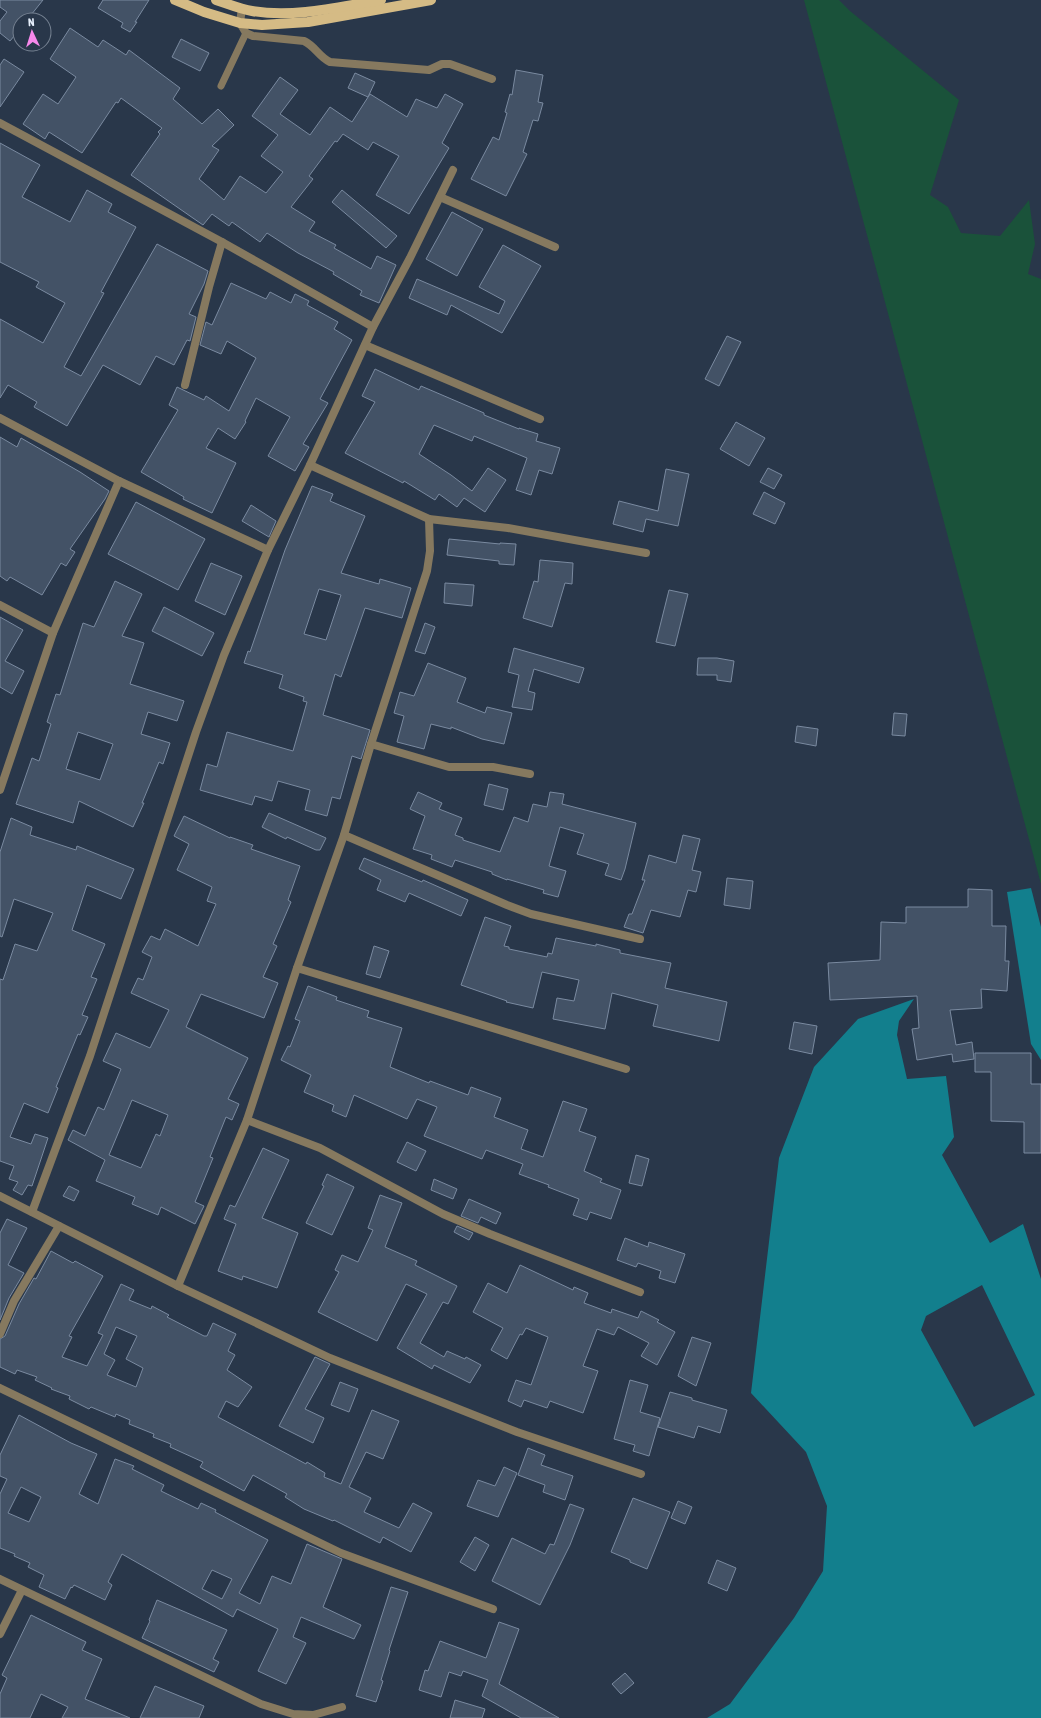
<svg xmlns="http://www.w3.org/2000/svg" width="1041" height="1718" viewBox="0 0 1041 1718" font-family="'Asap Condensed',sans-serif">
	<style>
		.green { fill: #1a523a }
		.water { fill: #127f8d; fill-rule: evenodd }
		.building { fill: #435266; stroke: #7a8aa0; fill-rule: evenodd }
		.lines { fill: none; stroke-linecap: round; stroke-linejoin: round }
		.service { stroke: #86795f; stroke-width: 7 }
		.minor { stroke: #86795f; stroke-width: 8 }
		.primary { stroke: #d5bb85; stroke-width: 10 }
	</style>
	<rect width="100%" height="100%" fill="#29374a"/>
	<path class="green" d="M 804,0 L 839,0 L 850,11 L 959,100 L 930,195 L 948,207 L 961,233 L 1000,236 L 1029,200 L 1035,244 L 1028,274 L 1041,279 L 1041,884 Z"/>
	<g class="water">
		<path d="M 1031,888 L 1041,927 L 1041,1060 L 1031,1044 L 1007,892 Z"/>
		<path d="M 914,999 L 899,1021 L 897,1035 L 907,1079 L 946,1076 L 954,1137 L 942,1155 L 990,1243 L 1023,1224 L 1041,1279 L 1041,1718 L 707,1718 L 730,1704 L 794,1618 L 823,1571 L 827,1506 L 806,1452 L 751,1393 L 779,1158 L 814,1067 L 858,1019 ZM 982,1285 L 1035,1395 L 974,1427 L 921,1330 L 926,1316 Z"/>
	</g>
	<g class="building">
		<path d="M 0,0 L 43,0 L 27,20 L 20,20 L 20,29 L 10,41 L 0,33 L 0,21 L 7,12 L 0,7 Z"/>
		<path d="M 103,0 L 149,0 L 135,22 L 137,22 L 130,32 L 121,27 L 123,23 L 98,8 Z"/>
		<path d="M 70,28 L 98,47 L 103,40 L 126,55 L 129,50 L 180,88 L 173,99 L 202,124 L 218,109 L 234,125 L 212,146 L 219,150 L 199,179 L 224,200 L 240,176 L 266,193 L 283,172 L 261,156 L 278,135 L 252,116 L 280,77 L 298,90 L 280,114 L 310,135 L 330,107 L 352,122 L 370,94 L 407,117 L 416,99 L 437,108 L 445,94 L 463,104 L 442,143 L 449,148 L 409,214 L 376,195 L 399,156 L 373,142 L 368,150 L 343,134 L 337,142 L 335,141 L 309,176 L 313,179 L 291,207 L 315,222 L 309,231 L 336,245 L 334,248 L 371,269 L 377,256 L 396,265 L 379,303 L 360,295 L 362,291 L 333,274 L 334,272 L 298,253 L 267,233 L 260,242 L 232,222 L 229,226 L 212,214 L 203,225 L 131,175 L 160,134 L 158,132 L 162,128 L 121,98 L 118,103 L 116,102 L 82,153 L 49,132 L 45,139 L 23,124 L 43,94 L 58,104 L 76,77 L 50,59 Z"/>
		<path d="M 181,39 L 209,53 L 200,71 L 172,57 Z"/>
		<path d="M 4,59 L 24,72 L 0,107 L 0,65 Z"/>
		<path d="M 516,70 L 543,75 L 538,102 L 543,103 L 538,121 L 533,120 L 523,152 L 527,154 L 506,196 L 471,179 L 493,137 L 499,140 L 507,113 L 505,112 L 510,94 L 512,95 Z"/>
		<path d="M 355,73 L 375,82 L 368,97 L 348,88 Z"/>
		<path d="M 0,143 L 40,165 L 22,197 L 70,222 L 87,190 L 112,204 L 108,212 L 136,227 L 101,292 L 104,293 L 64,367 L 81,376 L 157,244 L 208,271 L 204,284 L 189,314 L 196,317 L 190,341 L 187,340 L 174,365 L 156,356 L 140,385 L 103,365 L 67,426 L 34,407 L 37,402 L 8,385 L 0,398 L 0,319 L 43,343 L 65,303 L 36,287 L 39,282 L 0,262 Z"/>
		<path d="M 342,190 L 397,236 L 386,248 L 332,202 Z"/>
		<path d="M 452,212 L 483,229 L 457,276 L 426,259 Z"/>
		<path d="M 503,245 L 541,266 L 502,333 L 451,305 L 447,315 L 409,298 L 417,279 L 499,314 L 505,301 L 479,287 Z"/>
		<path d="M 231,283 L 266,299 L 270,292 L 291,303 L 295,294 L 309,301 L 307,305 L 338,322 L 334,329 L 352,340 L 320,399 L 328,403 L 303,444 L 309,447 L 295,471 L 268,456 L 290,417 L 256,398 L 245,421 L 246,422 L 235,439 L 218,428 L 206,448 L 236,463 L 212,513 L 183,499 L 184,497 L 141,472 L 178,410 L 169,405 L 177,387 L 204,400 L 206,396 L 229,411 L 256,358 L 227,341 L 221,354 L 200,345 L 206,322 L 212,325 Z"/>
		<path d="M 727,336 L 741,342 L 719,386 L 705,379 Z"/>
		<path d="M 375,369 L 419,390 L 421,386 L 484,413 L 484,415 L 519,429 L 519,428 L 538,434 L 536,441 L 560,448 L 552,474 L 539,470 L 531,495 L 516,490 L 527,458 L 474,436 L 472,441 L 434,425 L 419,454 L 451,475 L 472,491 L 488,468 L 506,480 L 485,512 L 464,498 L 457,507 L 439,494 L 435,500 L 404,481 L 403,483 L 345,453 L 375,402 L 362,396 Z"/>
		<path d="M 736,422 L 765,438 L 749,466 L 720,449 Z"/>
		<path d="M 0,437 L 17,447 L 21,438 L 80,472 L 109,491 L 105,499 L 70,549 L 75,552 L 66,566 L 61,563 L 42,595 L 10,577 L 7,581 L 0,576 Z"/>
		<path d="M 768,468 L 782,475 L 774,489 L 760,482 Z"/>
		<path d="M 666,469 L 689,474 L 678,526 L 646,519 L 643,532 L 613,524 L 619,501 L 658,511 Z"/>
		<path d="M 312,486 L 333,494 L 330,501 L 365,516 L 341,573 L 379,584 L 380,579 L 411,588 L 402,618 L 365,608 L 341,677 L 335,674 L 323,715 L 370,730 L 361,759 L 352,756 L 340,799 L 332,797 L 327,816 L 305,810 L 310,790 L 278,781 L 272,801 L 255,796 L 252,805 L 200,790 L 207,764 L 217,767 L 227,732 L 293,751 L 307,702 L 303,701 L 304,697 L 279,688 L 283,675 L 244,663 L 248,651 L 250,652 L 285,550 ZM 319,589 L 341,595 L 326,640 L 304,634 Z"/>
		<path d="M 764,492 L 785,503 L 775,524 L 753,514 Z"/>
		<path d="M 136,502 L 205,539 L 178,590 L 108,554 Z"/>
		<path d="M 251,505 L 276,521 L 269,537 L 242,521 Z"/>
		<path d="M 449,539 L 500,544 L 500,543 L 516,544 L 514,565 L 499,564 L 499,561 L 447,555 Z"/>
		<path d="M 540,560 L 573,563 L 572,584 L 565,583 L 552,627 L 523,618 L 534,581 L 538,582 Z"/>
		<path d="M 211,563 L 242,576 L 225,615 L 195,601 Z"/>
		<path d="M 115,581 L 142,594 L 122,636 L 144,643 L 130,684 L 184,701 L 177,721 L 148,712 L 141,734 L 170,743 L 163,764 L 159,762 L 142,803 L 144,803 L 133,827 L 79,801 L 73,823 L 16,804 L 32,758 L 39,761 L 51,724 L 47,722 L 56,694 L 60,695 L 83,623 L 94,627 ZM 78,732 L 113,744 L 100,780 L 66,769 Z"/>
		<path d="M 445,583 L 474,585 L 472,606 L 444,603 Z"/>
		<path d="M 669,590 L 688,594 L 675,646 L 656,642 Z"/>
		<path d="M 164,607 L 214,633 L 202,656 L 152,631 Z"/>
		<path d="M 0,617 L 23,630 L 5,661 L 24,671 L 12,694 L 0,687 Z"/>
		<path d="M 425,623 L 435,627 L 425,654 L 415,651 Z"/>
		<path d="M 514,648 L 584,668 L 579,683 L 534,669 L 528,691 L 535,693 L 532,710 L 512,707 L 519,675 L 508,672 Z"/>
		<path d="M 698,658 L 717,658 L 734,661 L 731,682 L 717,680 L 717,675 L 697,675 Z"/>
		<path d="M 428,663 L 466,678 L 457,702 L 485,713 L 487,707 L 512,713 L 504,744 L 482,739 L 451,727 L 451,729 L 431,724 L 424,749 L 397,742 L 404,716 L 394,713 L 400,692 L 414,696 Z"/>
		<path d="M 894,713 L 907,714 L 905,736 L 892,735 Z"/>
		<path d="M 797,726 L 818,729 L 816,746 L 795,742 Z"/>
		<path d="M 489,784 L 508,789 L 503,810 L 484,805 Z"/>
		<path d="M 418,792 L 442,803 L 439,809 L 462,818 L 455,835 L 463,838 L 463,840 L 500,852 L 514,817 L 528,822 L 533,804 L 547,807 L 550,792 L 564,794 L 562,804 L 636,823 L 625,869 L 621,880 L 605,875 L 609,864 L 577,854 L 584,834 L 560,827 L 549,866 L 566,871 L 558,897 L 543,893 L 544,890 L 507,879 L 507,880 L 492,874 L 492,872 L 455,860 L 452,867 L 431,859 L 432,855 L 413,849 L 425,816 L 410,809 Z"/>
		<path d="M 269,813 L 326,838 L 320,850 L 316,850 L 287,837 L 286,839 L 262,827 Z"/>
		<path d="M 184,816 L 230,838 L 230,837 L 253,845 L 251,849 L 300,866 L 288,900 L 291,902 L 273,944 L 277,946 L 263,977 L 278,983 L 264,1018 L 201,994 L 186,1027 L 248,1058 L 228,1099 L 239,1104 L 232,1120 L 226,1117 L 210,1157 L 213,1158 L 195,1202 L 204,1206 L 195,1224 L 161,1207 L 158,1215 L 132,1204 L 135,1197 L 96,1181 L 105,1160 L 68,1140 L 73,1130 L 85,1136 L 98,1107 L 104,1110 L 121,1069 L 103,1061 L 116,1033 L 150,1048 L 169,1010 L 131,993 L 138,978 L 143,980 L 152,957 L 142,952 L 151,936 L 160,940 L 165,929 L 198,946 L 216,904 L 207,901 L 212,887 L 177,870 L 189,844 L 174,836 ZM 132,1100 L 168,1115 L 160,1136 L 156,1134 L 141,1168 L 109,1155 Z"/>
		<path d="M 11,818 L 32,827 L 30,835 L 76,850 L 77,846 L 134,869 L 121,899 L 87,885 L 72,930 L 105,944 L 91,977 L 97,979 L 82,1015 L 88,1017 L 80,1035 L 78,1034 L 56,1087 L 58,1088 L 48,1113 L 24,1103 L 10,1137 L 31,1144 L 35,1134 L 48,1138 L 32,1186 L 28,1185 L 22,1195 L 13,1190 L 18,1182 L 9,1179 L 14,1166 L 0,1161 L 0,979 L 3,980 L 15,944 L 37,951 L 53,913 L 14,899 L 2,937 L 0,936 L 0,852 Z"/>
		<path d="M 683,835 L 700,839 L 692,870 L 701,872 L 696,892 L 688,890 L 680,917 L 651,910 L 643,933 L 624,927 L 629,914 L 632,914 L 645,880 L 642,880 L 649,855 L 676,863 Z"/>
		<path d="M 364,858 L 422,882 L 423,880 L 468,900 L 461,916 L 409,893 L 405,902 L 377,890 L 381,880 L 359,869 Z"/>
		<path d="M 727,878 L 753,881 L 750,909 L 724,905 Z"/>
		<path d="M 968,889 L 992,890 L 992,926 L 1006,926 L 1005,961 L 1009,961 L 1007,991 L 981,989 L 982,1008 L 950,1010 L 956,1045 L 972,1042 L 974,1059 L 953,1062 L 952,1054 L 917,1060 L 912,1029 L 919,1028 L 917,996 L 830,1000 L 828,963 L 880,960 L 881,922 L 906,923 L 906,907 L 968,907 Z"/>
		<path d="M 485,917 L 511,926 L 504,946 L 509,947 L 509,949 L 547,957 L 548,953 L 552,954 L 556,938 L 596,946 L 596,944 L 620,950 L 620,953 L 671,963 L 665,988 L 727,1002 L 719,1041 L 653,1026 L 658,1005 L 612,993 L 605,1029 L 553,1019 L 557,998 L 574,1001 L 579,980 L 542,972 L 533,1008 L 506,1002 L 507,1001 L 461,985 Z"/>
		<path d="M 374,946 L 389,951 L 380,978 L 366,974 Z"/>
		<path d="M 308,986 L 337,997 L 336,1000 L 369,1011 L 367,1017 L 402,1028 L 390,1067 L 429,1083 L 430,1081 L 468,1095 L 471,1087 L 501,1098 L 494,1117 L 528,1130 L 521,1149 L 543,1157 L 563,1101 L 587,1109 L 579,1131 L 596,1137 L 584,1171 L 602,1179 L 600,1182 L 621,1190 L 611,1219 L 590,1212 L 587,1220 L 573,1215 L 579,1199 L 548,1187 L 549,1185 L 519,1174 L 523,1164 L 486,1150 L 482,1159 L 424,1136 L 437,1107 L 417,1099 L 407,1119 L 354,1095 L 346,1117 L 332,1111 L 334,1105 L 304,1092 L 311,1075 L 281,1060 L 288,1046 L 290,1047 L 300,1021 L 295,1019 Z"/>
		<path d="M 794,1022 L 817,1026 L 812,1054 L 789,1049 Z"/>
		<path d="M 975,1053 L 1031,1053 L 1031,1084 L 1041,1084 L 1041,1153 L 1024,1153 L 1024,1122 L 991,1121 L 991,1072 L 975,1072 Z"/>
		<path d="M 407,1142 L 426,1151 L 416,1171 L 397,1162 Z"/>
		<path d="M 263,1148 L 289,1160 L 262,1218 L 298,1233 L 277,1288 L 243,1276 L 242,1280 L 218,1271 L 236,1224 L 224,1219 L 230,1205 L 235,1207 Z"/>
		<path d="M 636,1155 L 649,1159 L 642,1186 L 629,1183 Z"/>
		<path d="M 327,1174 L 354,1187 L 332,1235 L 306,1223 L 324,1186 L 322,1185 Z"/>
		<path d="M 434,1179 L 457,1189 L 453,1199 L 431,1190 Z"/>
		<path d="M 69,1186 L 79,1191 L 74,1201 L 63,1196 Z"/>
		<path d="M 380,1195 L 402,1203 L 385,1247 L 417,1261 L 415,1265 L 457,1286 L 448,1304 L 443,1302 L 420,1343 L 444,1357 L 447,1351 L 465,1359 L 466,1357 L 481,1365 L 470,1383 L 434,1365 L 432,1369 L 397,1348 L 427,1294 L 406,1284 L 377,1341 L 318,1312 L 339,1272 L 335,1270 L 342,1255 L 358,1262 L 373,1230 L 368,1228 Z"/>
		<path d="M 469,1199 L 501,1213 L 496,1224 L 481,1217 L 478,1223 L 461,1216 Z"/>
		<path d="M 7,1219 L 27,1228 L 8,1265 L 24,1273 L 9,1298 L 0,1320 L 0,1233 Z"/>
		<path d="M 457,1226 L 473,1233 L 469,1240 L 454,1232 Z"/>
		<path d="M 625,1238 L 648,1247 L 649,1242 L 685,1254 L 675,1283 L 659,1278 L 661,1271 L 638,1263 L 636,1267 L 617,1260 Z"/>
		<path d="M 51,1251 L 73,1263 L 75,1261 L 103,1276 L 69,1336 L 72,1337 L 62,1357 L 87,1366 L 103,1335 L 98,1333 L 121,1284 L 134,1290 L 129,1300 L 151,1309 L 152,1306 L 169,1315 L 167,1317 L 204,1336 L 207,1336 L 213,1323 L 236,1334 L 228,1351 L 235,1355 L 227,1370 L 252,1387 L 238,1407 L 226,1401 L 218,1417 L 306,1464 L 307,1462 L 325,1473 L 324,1477 L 341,1484 L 372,1410 L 399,1421 L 383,1459 L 366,1452 L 349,1487 L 371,1498 L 364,1512 L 399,1528 L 413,1503 L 432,1513 L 411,1552 L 383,1537 L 380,1543 L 334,1520 L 333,1521 L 304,1509 L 285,1497 L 287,1494 L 253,1475 L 244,1491 L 200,1467 L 203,1462 L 170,1447 L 171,1444 L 153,1437 L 154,1434 L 129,1424 L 130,1420 L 116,1414 L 115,1417 L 91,1407 L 89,1409 L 69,1399 L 70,1396 L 51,1389 L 52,1388 L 35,1380 L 37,1377 L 17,1370 L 15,1374 L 0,1367 L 0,1339 L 5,1336 L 19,1304 L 34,1278 L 36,1279 ZM 116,1327 L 137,1336 L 126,1359 L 143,1368 L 136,1387 L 107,1375 L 115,1360 L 104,1354 Z"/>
		<path d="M 520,1265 L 573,1290 L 574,1287 L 588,1293 L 584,1303 L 611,1313 L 612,1309 L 638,1318 L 641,1311 L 659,1320 L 657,1322 L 675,1332 L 657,1365 L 641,1356 L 649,1343 L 618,1327 L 614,1335 L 597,1329 L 583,1366 L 598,1371 L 583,1413 L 550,1401 L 547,1408 L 524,1400 L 521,1407 L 508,1401 L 516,1380 L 531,1385 L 548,1337 L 526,1328 L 522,1335 L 520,1334 L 507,1359 L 491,1350 L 503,1328 L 473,1312 L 488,1283 L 507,1293 Z"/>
		<path d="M 692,1337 L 711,1343 L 696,1386 L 678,1376 Z"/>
		<path d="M 315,1357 L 330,1364 L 305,1409 L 324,1418 L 313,1443 L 279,1426 Z"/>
		<path d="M 630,1380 L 648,1385 L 640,1412 L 660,1418 L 649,1456 L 633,1451 L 635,1445 L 614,1439 Z"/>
		<path d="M 340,1382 L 358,1389 L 349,1412 L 331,1405 Z"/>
		<path d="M 670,1392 L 692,1398 L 692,1400 L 727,1410 L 720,1433 L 698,1426 L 694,1438 L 658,1427 Z"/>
		<path d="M 19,1415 L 71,1443 L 97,1454 L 79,1494 L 98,1504 L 115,1459 L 134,1466 L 132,1469 L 164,1485 L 161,1491 L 198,1509 L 201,1503 L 216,1510 L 215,1512 L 268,1540 L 239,1593 L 260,1604 L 272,1576 L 291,1584 L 307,1544 L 342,1559 L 323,1607 L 361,1625 L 354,1639 L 301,1617 L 293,1637 L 306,1643 L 286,1684 L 258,1671 L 278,1629 L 237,1609 L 233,1617 L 122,1554 L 108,1582 L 112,1585 L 105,1600 L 74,1585 L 72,1588 L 71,1587 L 65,1599 L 39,1587 L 44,1575 L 28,1567 L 30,1563 L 14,1556 L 15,1554 L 0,1548 L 0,1494 L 7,1479 L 0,1476 L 0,1455 ZM 21,1487 L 41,1497 L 29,1522 L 8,1513 ZM 212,1570 L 232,1579 L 222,1599 L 202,1589 Z"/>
		<path d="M 528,1448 L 545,1455 L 541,1465 L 573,1476 L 565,1500 L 543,1492 L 545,1485 L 518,1475 Z"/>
		<path d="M 504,1467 L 517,1473 L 498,1517 L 467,1506 L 478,1480 L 495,1486 Z"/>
		<path d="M 633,1498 L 670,1512 L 647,1569 L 630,1562 L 630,1560 L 611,1552 Z"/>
		<path d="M 678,1501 L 692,1507 L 685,1524 L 671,1518 Z"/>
		<path d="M 570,1504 L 584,1509 L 570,1545 L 540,1605 L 492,1581 L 512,1538 L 545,1554 L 550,1544 L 554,1545 Z"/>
		<path d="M 475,1537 L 489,1545 L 475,1571 L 460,1562 Z"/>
		<path d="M 717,1560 L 736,1568 L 727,1591 L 708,1583 Z"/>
		<path d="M 391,1587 L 408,1592 L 389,1650 L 390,1651 L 381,1680 L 383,1681 L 376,1702 L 356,1696 Z"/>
		<path d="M 157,1600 L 227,1630 L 213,1659 L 219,1662 L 214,1672 L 142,1638 L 150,1621 L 149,1620 Z"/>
		<path d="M 31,1615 L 86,1642 L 82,1650 L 102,1659 L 85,1699 L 130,1718 L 62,1718 L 68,1707 L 41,1694 L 30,1718 L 0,1718 L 0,1694 L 7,1678 L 2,1675 Z"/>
		<path d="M 499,1622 L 519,1629 L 499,1684 L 559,1718 L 521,1718 L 482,1696 L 488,1680 L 463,1671 L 461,1676 L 449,1672 L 441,1697 L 419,1690 L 425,1670 L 428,1671 L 440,1641 L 486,1658 Z"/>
		<path d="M 625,1673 L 634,1683 L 621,1694 L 612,1684 Z"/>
		<path d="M 155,1686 L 204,1706 L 199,1718 L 140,1718 Z"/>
		<path d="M 455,1700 L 485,1709 L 482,1718 L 450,1718 Z"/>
	</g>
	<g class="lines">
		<path class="service" d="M 221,86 L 246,33"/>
		<g class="minor">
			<path d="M 242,8 L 240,23 L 246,33 L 253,36 L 304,41 C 315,46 319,57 330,62 L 429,70 L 442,64 L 450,64 L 492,79"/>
			<path d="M 0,123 L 222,242 L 373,327"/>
			<path d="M 440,197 L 555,247"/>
			<path d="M 365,345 L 540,419"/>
			<path d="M 185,385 L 209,287 L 222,242"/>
			<path d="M 0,418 L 119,481 L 268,550"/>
			<path d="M 429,519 L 508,528 L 646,553"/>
			<path d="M 0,605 L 53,633"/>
			<path d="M 371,744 L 449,767 L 493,767 L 530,774"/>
			<path d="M 0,790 L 53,633 L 119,481"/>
			<path d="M 344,835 L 507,905 L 531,914 L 640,939"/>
			<path d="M 297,968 L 626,1069"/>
			<path d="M 247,1120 L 320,1148 L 443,1214 L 490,1234 L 640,1292"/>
			<path d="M 0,1196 L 178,1286 L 330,1358 L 517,1432 L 641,1474"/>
			<path d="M 32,1212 L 90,1056 L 196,732 L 224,655 L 268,550 L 310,465 L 373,327 L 410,258 L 453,170"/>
			<path d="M 178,1286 L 247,1120 L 297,968 L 344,835 L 371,744 L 427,571 L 430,551 L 429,519 L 310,465"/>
			<path d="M 0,1334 L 14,1301 L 59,1226"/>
			<path d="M 0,1388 L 341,1553 L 493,1609"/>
			<path d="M 0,1579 L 261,1704 L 293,1714 L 313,1715 L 342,1707"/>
			<path d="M 0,1634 L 22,1590"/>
		</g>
		<g class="primary">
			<path d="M 175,0 L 204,12 L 240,23 L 262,25 L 308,22 L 431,0"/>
			<path d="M 216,0 C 228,4 240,9 252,11 C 294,18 339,7 381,0"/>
		</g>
	</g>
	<g transform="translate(32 32) rotate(356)"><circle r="19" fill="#29374a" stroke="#758191"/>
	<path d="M0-3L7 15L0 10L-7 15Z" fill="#f788eb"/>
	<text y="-6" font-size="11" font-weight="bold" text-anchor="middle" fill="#e6effb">N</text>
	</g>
</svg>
